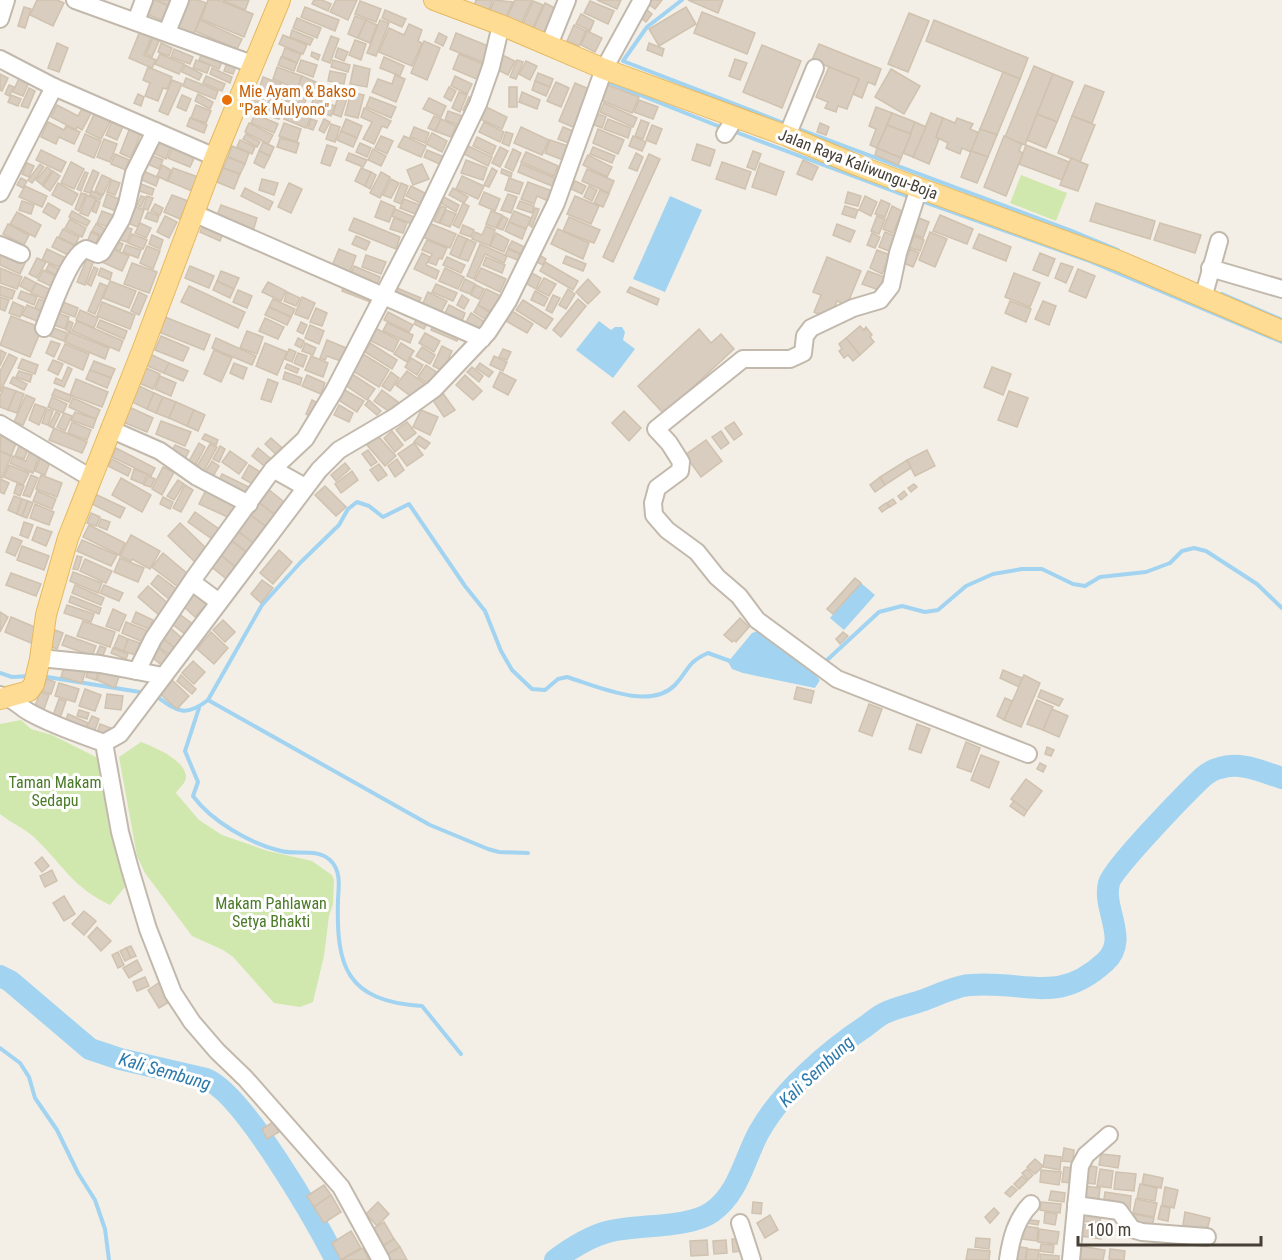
<svg xmlns="http://www.w3.org/2000/svg" width="1282" height="1260" viewBox="0 0 1282 1260" font-family="'Roboto Condensed',sans-serif">
	<style>
		.green { fill: #d0e8ae }
		.water { fill: #a2d4f1 }
		.lines { fill: none; stroke-linecap: round; stroke-linejoin: round }
		.stream { stroke: #a2d4f1; stroke-width: 4 }
		.river { stroke: #a2d4f1; stroke-width: 22 }
		.building { fill: #d8cdbf; stroke: #d0c2af; stroke-width: 1.5 }
		.minor-casing { stroke: #c2b9ac; stroke-width: 20 }
		.major-casing { stroke: #e5b962; stroke-width: 22 }
		.minor { stroke: #fff; stroke-width: 16 }
		.major { stroke: #ffdc94; stroke-width: 20 }
		.food-dot { fill: #e8710a; stroke: #fff; stroke-width: 2 }
		.labels { text-anchor: middle; dominant-baseline: central; stroke-width: 6; stroke-linejoin: round; paint-order: stroke }
		.food-label { font-size: 16px; fill: #c56008; stroke: #fff; text-anchor: start }
		.street-label { font-size: 16px; fill: #463f35; stroke: #fff }
		.park-label { font-size: 16px; fill: #4a7928; stroke: #fff }
		.water-label { font-size: 18px; font-style: italic; fill: #2c7aac; stroke: #fff }
	</style>
	<rect width="100%" height="100%" fill="#f3efe6"/>
	<g class="green">
		<path d="M 1021,175 L 1067,193 L 1056,221 L 1010,203 Z"/>
		<path d="M 21,720 L 31,729 L 52,735 L 98,758 L 105,797 L 116,836 L 125,887 L 110,905 C 73,887 65,868 38,841 C 27,829 12,824 0,814 L 0,724 Z"/>
		<path d="M 141,742 C 154,747 186,760 186,777 C 186,783 179,788 176,793 L 199,820 L 222,835 L 268,851 L 312,861 L 332,875 L 334,880 L 333,904 L 329,916 L 324,956 L 313,1002 L 300,1007 L 274,1003 L 233,957 L 223,950 L 192,936 L 145,873 L 137,856 L 119,757 Z"/>
	</g>
	<g class="water">
		<path d="M 670,196 L 702,210 L 665,292 L 633,279 Z"/>
		<path d="M 599,321 L 611,330 L 615,327 L 622,327 L 625,332 L 623,340 L 635,349 L 613,378 L 576,350 Z"/>
		<path d="M 861,583 L 875,595 L 844,630 L 830,618 Z"/>
		<path d="M 758,631 C 780,644 804,660 820,680 L 815,688 L 743,673 L 732,669 L 728,662 L 752,633 Z"/>
	</g>
	<g class="lines">
		<g class="stream">
			<path d="M 682,0 L 647,27 L 623,61 L 786,124"/>
			<path d="M 605,81 L 723,128"/>
			<path d="M 796,128 L 1072,231 L 1118,250"/>
			<path d="M 733,131 L 912,198"/>
			<path d="M 919,200 L 1087,260 L 1282,342"/>
			<path d="M 1222,294 L 1282,320"/>
			<path d="M 825,662 L 879,612 L 902,606 L 925,612 L 938,610 L 966,586 L 993,574 L 1022,569 L 1042,569 L 1073,584 L 1085,586 L 1100,577 L 1146,572 L 1170,563 L 1182,551 L 1194,548 L 1206,551 L 1257,584 L 1282,608"/>
			<path d="M 0,673 L 12,677 L 31,676"/>
			<path d="M 41,676 L 146,693"/>
			<path d="M 156,696 C 177,711 185,718 208,700 L 262,605 L 300,563 L 339,525 L 348,509 L 357,502 L 369,506 L 383,517 L 409,504 L 465,586 L 485,611 L 501,651 L 512,670 L 532,689 L 545,690 L 558,679 L 567,677 C 596,686 650,711 675,685 C 690,669 686,663 708,653 L 730,661"/>
			<path d="M 208,700 L 430,825 L 488,849 L 499,852 L 528,853"/>
			<path d="M 199,708 L 185,751 L 198,782 L 193,796 C 211,821 251,844 281,851 C 296,855 317,848 330,860 C 341,870 339,885 338,899 C 336,967 346,1001 422,1006 L 461,1054"/>
			<path d="M 0,1048 L 20,1063 L 29,1077 L 35,1098 L 57,1130 L 78,1173 L 95,1200 L 105,1229 L 109,1260"/>
		</g>
		<g class="river">
			<path d="M 0,976 L 10,981 L 90,1049 L 120,1059 L 206,1079 C 243,1093 316,1221 336,1260"/>
			<path d="M 555,1260 C 570,1249 588,1237 607,1232 C 635,1224 688,1229 712,1212 C 739,1193 744,1159 759,1132 C 782,1091 827,1052 866,1026 C 873,1021 879,1015 887,1012 C 899,1007 912,1004 924,1000 C 938,995 955,986 970,985 C 1026,980 1057,1006 1105,962 C 1130,939 1102,910 1109,883 C 1112,869 1188,791 1203,777 C 1208,773 1214,769 1220,768 C 1240,761 1263,772 1282,778"/>
		</g>
	</g>
	<g class="building">
		<path d="M 37,0 L 57,0 L 64,3 L 53,26 L 30,15 Z"/>
		<path d="M 147,0 L 155,0 L 170,6 L 164,21 L 142,12 Z"/>
		<path d="M 155,0 L 173,0 L 170,6 Z"/>
		<path d="M 185,0 L 198,0 L 206,3 L 193,36 L 174,28 Z"/>
		<path d="M 208,0 L 218,0 L 253,14 L 244,37 L 201,19 Z"/>
		<path d="M 222,0 L 249,0 L 245,10 Z"/>
		<path d="M 314,0 L 322,0 L 331,4 L 328,11 L 312,4 Z"/>
		<path d="M 336,0 L 357,0 L 348,20 L 330,12 Z"/>
		<path d="M 476,0 L 493,0 L 488,12 L 474,6 Z"/>
		<path d="M 495,0 L 513,2 L 505,19 L 489,12 Z"/>
		<path d="M 515,0 L 532,0 L 521,24 L 507,18 Z"/>
		<path d="M 597,0 L 621,0 L 617,9 Z"/>
		<path d="M 645,0 L 662,0 L 655,9 L 644,1 Z"/>
		<path d="M 688,0 L 723,0 L 718,13 Z"/>
		<path d="M 360,1 L 381,9 L 376,22 L 355,14 Z"/>
		<path d="M 533,1 L 543,5 L 532,30 L 522,26 Z"/>
		<path d="M 590,1 L 614,11 L 608,24 L 584,13 Z"/>
		<path d="M 545,3 L 557,9 L 545,35 L 533,30 Z"/>
		<path d="M 24,7 L 31,9 L 25,28 L 18,26 Z"/>
		<path d="M 305,7 L 339,20 L 335,31 L 301,17 Z"/>
		<path d="M 644,7 L 652,14 L 646,22 L 637,15 Z"/>
		<path d="M 686,7 L 696,24 L 659,46 L 649,29 Z"/>
		<path d="M 385,10 L 406,19 L 402,27 L 382,18 Z"/>
		<path d="M 702,12 L 755,33 L 747,54 L 694,33 Z"/>
		<path d="M 909,13 L 929,21 L 908,72 L 888,64 Z"/>
		<path d="M 581,14 L 594,21 L 590,31 L 576,24 Z"/>
		<path d="M 355,16 L 366,20 L 358,38 L 348,34 Z"/>
		<path d="M 297,18 L 321,28 L 317,38 L 293,28 Z"/>
		<path d="M 200,20 L 242,39 L 237,49 L 195,31 Z"/>
		<path d="M 366,20 L 377,25 L 370,43 L 358,38 Z"/>
		<path d="M 380,20 L 389,23 L 376,56 L 367,53 Z"/>
		<path d="M 934,20 L 1028,58 L 1020,79 L 926,41 Z"/>
		<path d="M 409,24 L 422,30 L 418,41 L 422,43 L 412,66 L 379,52 L 389,28 L 404,35 Z"/>
		<path d="M 574,25 L 586,31 L 579,46 L 567,41 Z"/>
		<path d="M 292,30 L 313,39 L 310,45 L 290,37 Z"/>
		<path d="M 140,31 L 152,36 L 144,55 L 156,60 L 152,68 L 129,58 Z"/>
		<path d="M 587,31 L 602,38 L 595,52 L 581,45 Z"/>
		<path d="M 439,33 L 447,37 L 443,46 L 435,42 Z"/>
		<path d="M 456,33 L 493,48 L 487,64 L 450,49 Z"/>
		<path d="M 283,35 L 307,45 L 303,54 L 279,44 Z"/>
		<path d="M 331,36 L 339,39 L 330,63 L 322,60 Z"/>
		<path d="M 153,37 L 160,39 L 152,57 L 146,54 Z"/>
		<path d="M 355,40 L 366,44 L 361,60 L 349,55 Z"/>
		<path d="M 424,41 L 440,48 L 427,80 L 411,73 Z"/>
		<path d="M 57,43 L 68,48 L 59,72 L 48,68 Z"/>
		<path d="M 161,43 L 172,48 L 169,56 L 158,52 Z"/>
		<path d="M 649,43 L 664,49 L 662,56 L 647,50 Z"/>
		<path d="M 819,44 L 881,69 L 875,85 L 868,82 L 862,98 L 853,94 L 859,79 L 812,60 Z"/>
		<path d="M 762,45 L 801,61 L 782,108 L 743,92 Z"/>
		<path d="M 204,48 L 224,57 L 219,69 L 199,60 Z"/>
		<path d="M 285,48 L 301,54 L 297,63 L 282,56 Z"/>
		<path d="M 338,48 L 348,52 L 344,61 L 335,57 Z"/>
		<path d="M 174,49 L 193,57 L 190,64 L 171,57 Z"/>
		<path d="M 312,52 L 320,55 L 318,60 L 311,56 Z"/>
		<path d="M 160,54 L 184,64 L 179,74 L 155,64 Z"/>
		<path d="M 459,54 L 485,65 L 479,80 L 453,69 Z"/>
		<path d="M 502,55 L 515,61 L 508,75 L 496,69 Z"/>
		<path d="M 281,57 L 297,63 L 294,71 L 278,65 Z"/>
		<path d="M 384,57 L 404,66 L 400,76 L 380,68 Z"/>
		<path d="M 735,59 L 747,63 L 740,80 L 729,76 Z"/>
		<path d="M 196,60 L 210,65 L 207,73 L 193,68 Z"/>
		<path d="M 228,60 L 237,63 L 233,74 L 224,71 Z"/>
		<path d="M 301,60 L 317,65 L 313,77 L 297,71 Z"/>
		<path d="M 333,60 L 350,65 L 348,72 L 331,67 Z"/>
		<path d="M 517,60 L 523,62 L 516,79 L 510,77 Z"/>
		<path d="M 526,61 L 537,66 L 530,80 L 519,74 Z"/>
		<path d="M 185,65 L 202,74 L 199,80 L 182,72 Z"/>
		<path d="M 354,65 L 370,69 L 367,87 L 350,84 Z"/>
		<path d="M 1034,66 L 1053,74 L 1025,145 L 1005,137 Z"/>
		<path d="M 148,67 L 172,77 L 167,89 L 163,88 L 158,101 L 145,96 L 150,83 L 143,80 Z"/>
		<path d="M 277,67 L 302,76 L 297,89 L 273,79 Z"/>
		<path d="M 829,67 L 859,79 L 847,109 L 838,106 L 836,112 L 825,108 L 828,102 L 816,97 Z"/>
		<path d="M 212,68 L 232,77 L 230,83 L 210,74 Z"/>
		<path d="M 891,69 L 920,86 L 904,114 L 875,97 Z"/>
		<path d="M 330,71 L 346,74 L 344,84 L 328,81 Z"/>
		<path d="M 1003,72 L 1020,79 L 997,135 L 980,129 Z"/>
		<path d="M 538,73 L 553,79 L 550,87 L 535,81 Z"/>
		<path d="M 0,74 L 8,78 L 2,91 L 0,90 Z"/>
		<path d="M 1053,74 L 1073,82 L 1057,122 L 1037,114 Z"/>
		<path d="M 395,75 L 405,79 L 396,102 L 372,92 L 378,79 L 392,84 Z"/>
		<path d="M 206,76 L 225,84 L 222,91 L 203,83 Z"/>
		<path d="M 302,76 L 318,83 L 313,95 L 297,89 Z"/>
		<path d="M 455,76 L 472,84 L 467,94 L 451,86 Z"/>
		<path d="M 263,77 L 281,84 L 276,96 L 259,89 Z"/>
		<path d="M 19,78 L 29,82 L 23,96 L 13,92 Z"/>
		<path d="M 186,78 L 218,91 L 215,99 L 183,86 Z"/>
		<path d="M 172,80 L 182,84 L 168,115 L 159,111 Z"/>
		<path d="M 535,81 L 550,87 L 546,96 L 532,90 Z"/>
		<path d="M 556,82 L 569,88 L 561,107 L 547,101 Z"/>
		<path d="M 575,83 L 591,90 L 575,128 L 559,121 Z"/>
		<path d="M 9,85 L 14,87 L 9,96 L 5,94 Z"/>
		<path d="M 608,85 L 639,97 L 632,113 L 601,100 Z"/>
		<path d="M 1085,85 L 1104,92 L 1092,123 L 1072,116 Z"/>
		<path d="M 283,86 L 299,92 L 295,104 L 278,98 Z"/>
		<path d="M 449,87 L 456,91 L 451,101 L 444,97 Z"/>
		<rect x="509" y="87" width="8" height="20"/>
		<path d="M 29,88 L 35,91 L 28,108 L 21,106 Z"/>
		<path d="M 257,90 L 268,95 L 264,103 L 259,101 L 256,107 L 250,104 Z"/>
		<path d="M 340,90 L 349,92 L 341,117 L 333,114 Z"/>
		<path d="M 351,92 L 364,95 L 358,118 L 345,115 Z"/>
		<path d="M 459,92 L 467,95 L 460,112 L 452,108 Z"/>
		<path d="M 522,92 L 540,100 L 537,109 L 519,102 Z"/>
		<path d="M 302,93 L 308,95 L 302,109 L 296,107 Z"/>
		<path d="M 138,94 L 144,97 L 141,106 L 134,103 Z"/>
		<path d="M 198,94 L 213,102 L 210,109 L 195,101 Z"/>
		<path d="M 11,95 L 21,99 L 18,106 L 8,102 Z"/>
		<path d="M 182,95 L 191,99 L 186,111 L 177,107 Z"/>
		<path d="M 270,97 L 283,101 L 281,107 L 268,103 Z"/>
		<path d="M 370,97 L 396,107 L 391,118 L 366,107 Z"/>
		<path d="M 469,97 L 478,100 L 472,114 L 463,110 Z"/>
		<path d="M 314,98 L 335,106 L 331,116 L 310,107 Z"/>
		<path d="M 429,98 L 446,106 L 441,117 L 423,109 Z"/>
		<path d="M 639,100 L 658,107 L 653,119 L 634,112 Z"/>
		<path d="M 85,103 L 94,108 L 82,130 L 77,127 L 76,130 L 51,117 L 57,105 L 78,116 Z"/>
		<path d="M 604,103 L 637,118 L 633,127 L 600,112 Z"/>
		<path d="M 196,105 L 211,111 L 206,123 L 191,118 Z"/>
		<path d="M 259,106 L 281,111 L 279,119 L 257,113 Z"/>
		<path d="M 486,107 L 507,117 L 502,129 L 480,119 Z"/>
		<path d="M 876,107 L 892,113 L 877,148 L 870,145 L 876,129 L 869,126 Z"/>
		<path d="M 289,108 L 311,117 L 306,128 L 284,119 Z"/>
		<path d="M 364,108 L 391,121 L 387,128 L 382,126 L 374,144 L 363,139 L 372,122 L 361,117 Z"/>
		<path d="M 448,111 L 468,118 L 464,127 L 445,120 Z"/>
		<path d="M 95,112 L 111,120 L 101,139 L 86,132 Z"/>
		<path d="M 596,113 L 606,117 L 602,128 L 592,124 Z"/>
		<path d="M 892,113 L 915,122 L 911,134 L 887,125 Z"/>
		<path d="M 931,113 L 943,118 L 936,137 L 939,139 L 929,164 L 913,157 Z"/>
		<path d="M 255,114 L 278,124 L 274,133 L 251,123 Z"/>
		<path d="M 1037,114 L 1057,122 L 1046,148 L 1027,140 Z"/>
		<path d="M 434,116 L 441,119 L 435,131 L 428,128 Z"/>
		<path d="M 1072,116 L 1095,125 L 1080,162 L 1058,153 Z"/>
		<path d="M 114,117 L 125,122 L 117,140 L 106,135 Z"/>
		<path d="M 190,118 L 207,125 L 204,133 L 187,126 Z"/>
		<path d="M 943,118 L 955,123 L 957,118 L 973,124 L 970,129 L 979,133 L 971,152 L 962,148 L 960,154 L 946,148 L 948,143 L 936,137 Z"/>
		<path d="M 311,119 L 317,121 L 313,130 L 308,128 Z"/>
		<path d="M 324,119 L 330,122 L 324,133 L 319,130 Z"/>
		<path d="M 346,119 L 362,126 L 357,138 L 341,131 Z"/>
		<path d="M 441,119 L 456,126 L 451,137 L 435,131 Z"/>
		<path d="M 608,119 L 631,128 L 628,138 L 604,129 Z"/>
		<path d="M 641,120 L 649,123 L 643,139 L 635,136 Z"/>
		<path d="M 48,122 L 64,130 L 66,126 L 80,132 L 74,144 L 59,137 L 56,144 L 41,137 Z"/>
		<path d="M 484,122 L 504,132 L 500,142 L 479,132 Z"/>
		<path d="M 915,122 L 926,127 L 913,157 L 903,153 Z"/>
		<path d="M 249,123 L 273,135 L 268,144 L 245,132 Z"/>
		<path d="M 284,123 L 301,129 L 297,142 L 279,136 Z"/>
		<path d="M 820,123 L 829,127 L 826,135 L 817,132 Z"/>
		<path d="M 331,124 L 340,127 L 335,142 L 326,139 Z"/>
		<path d="M 131,125 L 142,130 L 131,158 L 120,153 Z"/>
		<path d="M 652,125 L 662,129 L 656,144 L 646,140 Z"/>
		<path d="M 887,125 L 911,134 L 901,158 L 877,148 Z"/>
		<path d="M 414,127 L 429,133 L 425,143 L 410,137 Z"/>
		<path d="M 521,127 L 549,140 L 542,155 L 514,143 Z"/>
		<path d="M 563,127 L 573,131 L 569,143 L 558,139 Z"/>
		<path d="M 598,129 L 624,140 L 618,154 L 593,143 Z"/>
		<path d="M 980,129 L 997,135 L 988,157 L 971,151 Z"/>
		<path d="M 341,131 L 357,138 L 353,147 L 337,140 Z"/>
		<path d="M 506,132 L 513,134 L 509,146 L 502,143 Z"/>
		<path d="M 432,133 L 447,141 L 442,152 L 426,144 Z"/>
		<path d="M 85,134 L 101,141 L 94,158 L 78,151 Z"/>
		<path d="M 246,134 L 260,142 L 257,147 L 243,139 Z"/>
		<path d="M 381,136 L 393,141 L 387,154 L 375,148 Z"/>
		<path d="M 404,136 L 426,146 L 421,157 L 398,147 Z"/>
		<path d="M 633,136 L 646,142 L 642,151 L 629,146 Z"/>
		<path d="M 1004,136 L 1022,144 L 1019,151 L 1023,153 L 1006,196 L 984,187 Z"/>
		<path d="M 477,137 L 496,146 L 492,155 L 473,146 Z"/>
		<path d="M 154,138 L 171,146 L 166,159 L 149,151 Z"/>
		<path d="M 280,138 L 299,143 L 296,153 L 277,147 Z"/>
		<path d="M 104,139 L 117,144 L 110,162 L 97,157 Z"/>
		<path d="M 240,140 L 255,147 L 252,154 L 237,147 Z"/>
		<path d="M 550,140 L 568,146 L 563,160 L 545,153 Z"/>
		<path d="M 263,142 L 274,147 L 270,156 L 259,151 Z"/>
		<path d="M 360,143 L 371,148 L 367,157 L 356,152 Z"/>
		<path d="M 697,144 L 715,150 L 710,166 L 692,160 Z"/>
		<path d="M 327,145 L 337,148 L 330,166 L 321,163 Z"/>
		<path d="M 466,145 L 492,157 L 488,166 L 462,153 Z"/>
		<path d="M 1026,145 L 1069,162 L 1062,180 L 1019,164 Z"/>
		<path d="M 173,146 L 195,156 L 190,167 L 168,158 Z"/>
		<path d="M 232,146 L 249,153 L 245,164 L 228,157 Z"/>
		<path d="M 500,147 L 508,151 L 500,167 L 492,163 Z"/>
		<path d="M 593,147 L 615,156 L 612,163 L 590,154 Z"/>
		<path d="M 877,148 L 901,158 L 898,165 L 875,155 Z"/>
		<path d="M 373,149 L 386,156 L 381,166 L 368,160 Z"/>
		<path d="M 513,149 L 521,153 L 513,171 L 505,167 Z"/>
		<path d="M 41,150 L 66,162 L 61,172 L 36,160 Z"/>
		<path d="M 427,150 L 449,159 L 446,167 L 424,157 Z"/>
		<path d="M 259,151 L 270,156 L 264,168 L 254,163 Z"/>
		<path d="M 753,151 L 761,154 L 755,170 L 747,167 Z"/>
		<path d="M 971,151 L 988,157 L 977,183 L 961,177 Z"/>
		<path d="M 526,152 L 558,166 L 554,176 L 521,162 Z"/>
		<path d="M 146,153 L 163,160 L 159,169 L 143,162 Z"/>
		<path d="M 349,153 L 367,160 L 363,167 L 346,160 Z"/>
		<path d="M 636,153 L 643,157 L 637,171 L 629,168 Z"/>
		<path d="M 115,154 L 129,160 L 126,170 L 111,164 Z"/>
		<path d="M 649,154 L 660,159 L 613,262 L 603,257 Z"/>
		<path d="M 588,155 L 612,167 L 607,177 L 583,165 Z"/>
		<path d="M 228,157 L 245,164 L 240,174 L 223,168 Z"/>
		<path d="M 1071,158 L 1088,165 L 1078,191 L 1060,185 Z"/>
		<path d="M 466,160 L 487,168 L 483,180 L 461,173 Z"/>
		<path d="M 803,160 L 818,167 L 812,180 L 797,174 Z"/>
		<path d="M 71,162 L 84,169 L 74,189 L 61,183 Z"/>
		<path d="M 722,162 L 751,172 L 745,189 L 716,179 Z"/>
		<path d="M 27,163 L 34,166 L 29,177 L 22,174 Z"/>
		<path d="M 760,163 L 784,172 L 776,195 L 752,187 Z"/>
		<path d="M 40,164 L 44,167 L 32,183 L 28,180 Z"/>
		<path d="M 422,164 L 429,179 L 413,185 L 407,170 Z"/>
		<path d="M 521,164 L 555,178 L 552,186 L 518,172 Z"/>
		<path d="M 162,165 L 171,170 L 167,181 L 157,176 Z"/>
		<path d="M 47,167 L 52,171 L 42,185 L 36,180 Z"/>
		<path d="M 173,168 L 198,177 L 192,191 L 168,181 Z"/>
		<path d="M 223,168 L 240,174 L 234,189 L 217,182 Z"/>
		<path d="M 361,168 L 371,172 L 365,186 L 355,181 Z"/>
		<path d="M 492,168 L 497,171 L 489,187 L 484,185 Z"/>
		<path d="M 139,169 L 159,178 L 156,186 L 135,177 Z"/>
		<path d="M 502,169 L 512,173 L 511,177 L 501,173 Z"/>
		<path d="M 587,169 L 614,181 L 609,193 L 582,181 Z"/>
		<path d="M 93,170 L 99,173 L 90,193 L 84,191 Z"/>
		<path d="M 53,171 L 60,176 L 50,191 L 43,186 Z"/>
		<path d="M 85,172 L 88,173 L 81,191 L 77,189 Z"/>
		<path d="M 371,172 L 376,175 L 370,189 L 365,186 Z"/>
		<path d="M 381,172 L 390,177 L 380,198 L 370,193 Z"/>
		<path d="M 102,175 L 111,179 L 103,195 L 95,191 Z"/>
		<path d="M 462,176 L 484,186 L 478,199 L 456,189 Z"/>
		<path d="M 21,178 L 27,181 L 23,188 L 17,185 Z"/>
		<path d="M 509,178 L 523,183 L 519,194 L 505,190 Z"/>
		<path d="M 262,179 L 278,183 L 274,195 L 259,190 Z"/>
		<path d="M 391,179 L 399,183 L 391,198 L 383,195 Z"/>
		<path d="M 112,180 L 120,183 L 115,195 L 107,192 Z"/>
		<path d="M 575,181 L 586,186 L 582,194 L 571,189 Z"/>
		<path d="M 136,182 L 154,189 L 152,195 L 133,189 Z"/>
		<path d="M 528,182 L 552,191 L 548,201 L 537,196 L 534,204 L 521,199 Z"/>
		<path d="M 58,183 L 78,194 L 72,205 L 52,195 Z"/>
		<path d="M 289,183 L 302,189 L 291,213 L 278,207 Z"/>
		<path d="M 401,183 L 408,186 L 401,204 L 394,201 Z"/>
		<path d="M 25,186 L 47,196 L 42,207 L 19,197 Z"/>
		<path d="M 411,186 L 427,194 L 422,204 L 406,196 Z"/>
		<path d="M 589,186 L 597,190 L 592,201 L 584,197 Z"/>
		<path d="M 245,188 L 273,202 L 269,210 L 241,196 Z"/>
		<path d="M 453,188 L 468,197 L 464,203 L 449,195 Z"/>
		<path d="M 600,190 L 609,194 L 603,207 L 594,203 Z"/>
		<path d="M 92,191 L 102,196 L 100,200 L 90,195 Z"/>
		<path d="M 484,192 L 500,199 L 495,211 L 479,204 Z"/>
		<path d="M 848,192 L 861,196 L 858,206 L 845,203 Z"/>
		<path d="M 81,193 L 86,194 L 79,211 L 75,209 Z"/>
		<path d="M 107,194 L 121,200 L 116,211 L 103,206 Z"/>
		<path d="M 508,194 L 517,197 L 511,213 L 501,210 Z"/>
		<path d="M 87,195 L 96,199 L 88,216 L 80,213 Z"/>
		<path d="M 172,195 L 188,201 L 180,219 L 164,212 Z"/>
		<path d="M 141,196 L 145,197 L 141,207 L 137,205 Z"/>
		<path d="M 147,196 L 153,198 L 148,210 L 143,208 Z"/>
		<path d="M 442,196 L 459,205 L 456,212 L 439,202 Z"/>
		<path d="M 575,196 L 599,206 L 591,224 L 567,214 Z"/>
		<path d="M 865,196 L 877,202 L 871,216 L 859,210 Z"/>
		<path d="M 404,199 L 422,206 L 418,215 L 400,208 Z"/>
		<path d="M 96,200 L 100,202 L 96,213 L 92,211 Z"/>
		<path d="M 881,200 L 890,204 L 885,217 L 875,214 Z"/>
		<path d="M 22,201 L 34,205 L 31,214 L 19,210 Z"/>
		<path d="M 381,201 L 395,207 L 389,222 L 375,217 Z"/>
		<path d="M 520,201 L 534,206 L 532,213 L 517,208 Z"/>
		<path d="M 48,203 L 60,210 L 55,219 L 43,212 Z"/>
		<path d="M 463,203 L 469,206 L 459,228 L 453,225 Z"/>
		<path d="M 1096,203 L 1155,221 L 1150,239 L 1090,221 Z"/>
		<path d="M 129,204 L 144,210 L 138,227 L 122,221 Z"/>
		<path d="M 155,204 L 163,208 L 160,215 L 151,211 Z"/>
		<path d="M 221,205 L 257,218 L 253,231 L 216,218 Z"/>
		<path d="M 441,206 L 446,208 L 439,223 L 434,221 Z"/>
		<path d="M 845,206 L 858,210 L 855,218 L 842,214 Z"/>
		<path d="M 892,206 L 902,211 L 893,233 L 883,229 Z"/>
		<path d="M 535,208 L 539,209 L 532,227 L 529,225 Z"/>
		<path d="M 395,209 L 414,217 L 412,224 L 392,216 Z"/>
		<path d="M 446,210 L 456,214 L 450,227 L 440,223 Z"/>
		<path d="M 72,211 L 90,221 L 87,226 L 69,217 Z"/>
		<path d="M 102,211 L 115,216 L 110,228 L 97,223 Z"/>
		<path d="M 491,211 L 502,215 L 496,228 L 486,224 Z"/>
		<path d="M 514,211 L 531,218 L 526,229 L 509,222 Z"/>
		<path d="M 17,212 L 41,225 L 35,237 L 10,224 Z"/>
		<path d="M 148,212 L 159,216 L 157,222 L 145,218 Z"/>
		<path d="M 940,215 L 973,229 L 967,244 L 933,231 Z"/>
		<path d="M 165,216 L 177,222 L 169,238 L 157,232 Z"/>
		<path d="M 503,216 L 508,219 L 503,230 L 497,228 Z"/>
		<path d="M 877,216 L 885,219 L 879,234 L 871,231 Z"/>
		<path d="M 569,217 L 600,230 L 594,243 L 563,231 Z"/>
		<path d="M 354,218 L 400,237 L 396,249 L 349,230 Z"/>
		<path d="M 394,218 L 407,223 L 403,233 L 390,229 Z"/>
		<path d="M 919,218 L 929,222 L 923,238 L 913,234 Z"/>
		<path d="M 70,219 L 86,228 L 82,237 L 65,228 Z"/>
		<path d="M 204,222 L 224,231 L 220,241 L 200,232 Z"/>
		<path d="M 509,222 L 526,229 L 522,239 L 505,231 Z"/>
		<path d="M 140,223 L 151,228 L 146,238 L 135,233 Z"/>
		<path d="M 429,223 L 456,234 L 450,248 L 423,237 Z"/>
		<path d="M 1160,223 L 1201,235 L 1195,253 L 1154,240 Z"/>
		<path d="M 8,224 L 29,235 L 24,245 L 3,234 Z"/>
		<path d="M 96,224 L 111,232 L 107,239 L 92,231 Z"/>
		<path d="M 837,224 L 855,231 L 850,242 L 833,235 Z"/>
		<path d="M 463,225 L 474,230 L 471,237 L 460,233 Z"/>
		<path d="M 122,226 L 132,229 L 127,242 L 117,239 Z"/>
		<path d="M 486,226 L 495,230 L 490,246 L 472,239 L 475,232 L 482,235 Z"/>
		<path d="M 63,229 L 79,237 L 75,245 L 59,237 Z"/>
		<path d="M 558,229 L 589,243 L 583,259 L 551,244 Z"/>
		<path d="M 91,232 L 99,236 L 94,248 L 86,245 Z"/>
		<path d="M 885,232 L 895,236 L 889,251 L 879,247 Z"/>
		<path d="M 930,232 L 947,239 L 935,267 L 919,260 Z"/>
		<path d="M 496,233 L 509,240 L 504,252 L 490,246 Z"/>
		<path d="M 872,233 L 880,237 L 875,248 L 867,245 Z"/>
		<path d="M 132,234 L 147,240 L 143,249 L 128,243 Z"/>
		<path d="M 979,234 L 1011,247 L 1006,261 L 973,248 Z"/>
		<path d="M 152,235 L 163,240 L 160,249 L 149,244 Z"/>
		<path d="M 458,235 L 467,239 L 459,258 L 450,254 Z"/>
		<path d="M 356,236 L 370,242 L 366,250 L 352,244 Z"/>
		<path d="M 914,236 L 924,240 L 920,251 L 909,247 Z"/>
		<path d="M 57,237 L 75,246 L 70,256 L 52,247 Z"/>
		<path d="M 112,239 L 123,244 L 120,251 L 109,247 Z"/>
		<path d="M 467,239 L 476,243 L 468,261 L 459,258 Z"/>
		<path d="M 427,240 L 447,248 L 442,259 L 439,258 L 436,265 L 428,262 L 432,254 L 422,250 Z"/>
		<path d="M 512,241 L 529,249 L 526,256 L 508,248 Z"/>
		<path d="M 480,244 L 507,256 L 504,263 L 485,254 L 474,279 L 467,276 Z"/>
		<path d="M 126,245 L 141,250 L 138,258 L 123,252 Z"/>
		<path d="M 147,246 L 160,251 L 153,269 L 140,263 Z"/>
		<path d="M 108,247 L 129,256 L 122,271 L 102,262 Z"/>
		<path d="M 0,249 L 26,261 L 20,274 L 0,265 Z"/>
		<path d="M 47,249 L 66,258 L 62,268 L 42,260 Z"/>
		<path d="M 339,249 L 356,256 L 347,279 L 329,273 Z"/>
		<path d="M 508,249 L 522,255 L 520,261 L 505,255 Z"/>
		<path d="M 910,249 L 919,253 L 913,267 L 904,263 Z"/>
		<path d="M 877,250 L 890,255 L 882,274 L 870,268 Z"/>
		<path d="M 422,253 L 430,257 L 426,265 L 439,271 L 436,279 L 414,269 Z"/>
		<path d="M 1040,253 L 1055,259 L 1048,276 L 1033,270 Z"/>
		<path d="M 538,254 L 546,259 L 543,265 L 534,261 Z"/>
		<path d="M 366,255 L 386,262 L 381,274 L 362,267 Z"/>
		<path d="M 566,256 L 586,264 L 583,271 L 563,263 Z"/>
		<path d="M 447,257 L 465,265 L 461,273 L 443,265 Z"/>
		<path d="M 486,257 L 505,265 L 502,273 L 483,265 Z"/>
		<path d="M 827,257 L 861,271 L 847,305 L 837,301 L 830,319 L 814,312 L 821,295 L 813,292 Z"/>
		<path d="M 37,258 L 46,262 L 37,278 L 29,274 Z"/>
		<path d="M 87,258 L 94,260 L 85,285 L 77,282 Z"/>
		<path d="M 545,262 L 578,281 L 573,290 L 540,271 Z"/>
		<path d="M 132,263 L 157,272 L 149,293 L 124,284 Z"/>
		<path d="M 1061,263 L 1073,267 L 1066,283 L 1055,278 Z"/>
		<path d="M 49,264 L 64,272 L 61,278 L 46,270 Z"/>
		<path d="M 190,266 L 214,276 L 209,288 L 185,278 Z"/>
		<path d="M 354,266 L 380,277 L 374,291 L 348,280 Z"/>
		<path d="M 94,267 L 98,269 L 91,286 L 87,284 Z"/>
		<path d="M 0,268 L 22,277 L 17,289 L 0,283 Z"/>
		<path d="M 101,268 L 112,273 L 110,280 L 98,275 Z"/>
		<path d="M 445,268 L 464,277 L 458,289 L 439,281 Z"/>
		<path d="M 481,268 L 506,279 L 500,292 L 475,280 Z"/>
		<path d="M 1078,269 L 1095,276 L 1086,298 L 1069,291 Z"/>
		<path d="M 43,270 L 62,279 L 57,289 L 38,280 Z"/>
		<path d="M 221,271 L 239,278 L 234,289 L 217,281 Z"/>
		<path d="M 868,271 L 884,277 L 879,290 L 862,284 Z"/>
		<path d="M 530,272 L 541,278 L 536,289 L 525,283 Z"/>
		<path d="M 1014,273 L 1040,283 L 1030,307 L 1005,297 Z"/>
		<path d="M 25,277 L 36,283 L 31,292 L 20,286 Z"/>
		<path d="M 544,278 L 556,284 L 549,296 L 537,290 Z"/>
		<path d="M 465,279 L 475,284 L 470,294 L 460,290 Z"/>
		<path d="M 588,279 L 600,292 L 588,304 L 576,292 Z"/>
		<path d="M 110,281 L 136,291 L 129,308 L 103,298 Z"/>
		<path d="M 217,281 L 234,289 L 230,298 L 213,290 Z"/>
		<path d="M 268,282 L 286,291 L 281,301 L 262,292 Z"/>
		<path d="M 36,283 L 53,291 L 49,301 L 31,293 Z"/>
		<path d="M 100,283 L 107,286 L 95,314 L 88,311 Z"/>
		<path d="M 345,283 L 376,295 L 373,303 L 342,291 Z"/>
		<path d="M 436,284 L 457,293 L 453,301 L 432,292 Z"/>
		<path d="M 476,285 L 484,289 L 479,299 L 471,295 Z"/>
		<path d="M 0,286 L 15,291 L 12,299 L 0,295 Z"/>
		<path d="M 189,286 L 245,312 L 238,328 L 181,302 Z"/>
		<path d="M 630,287 L 659,299 L 657,305 L 627,292 Z"/>
		<path d="M 397,288 L 421,298 L 416,308 L 393,298 Z"/>
		<path d="M 486,289 L 505,298 L 497,315 L 478,305 Z"/>
		<path d="M 568,289 L 575,294 L 566,309 L 559,305 Z"/>
		<path d="M 238,290 L 252,296 L 247,308 L 233,302 Z"/>
		<path d="M 21,291 L 37,297 L 34,305 L 18,298 Z"/>
		<path d="M 535,291 L 548,298 L 544,306 L 531,300 Z"/>
		<path d="M 139,292 L 147,296 L 139,315 L 131,311 Z"/>
		<path d="M 287,292 L 300,298 L 296,306 L 284,301 Z"/>
		<path d="M 428,292 L 447,301 L 440,314 L 422,305 Z"/>
		<path d="M 462,295 L 469,300 L 464,309 L 457,305 Z"/>
		<path d="M 553,295 L 560,298 L 552,313 L 546,310 Z"/>
		<path d="M 0,297 L 9,300 L 5,311 L 0,309 Z"/>
		<path d="M 302,297 L 315,303 L 308,319 L 295,314 Z"/>
		<path d="M 39,299 L 50,303 L 46,313 L 35,308 Z"/>
		<path d="M 273,299 L 295,309 L 291,317 L 269,307 Z"/>
		<path d="M 578,299 L 586,306 L 561,337 L 553,330 Z"/>
		<path d="M 58,300 L 78,308 L 75,317 L 54,309 Z"/>
		<path d="M 523,300 L 553,319 L 546,329 L 516,310 Z"/>
		<path d="M 1010,301 L 1031,309 L 1026,322 L 1005,313 Z"/>
		<path d="M 1043,301 L 1056,306 L 1049,325 L 1035,319 Z"/>
		<path d="M 13,302 L 24,307 L 20,317 L 9,313 Z"/>
		<path d="M 102,302 L 135,315 L 130,329 L 97,316 Z"/>
		<path d="M 27,305 L 46,313 L 42,323 L 22,315 Z"/>
		<path d="M 449,305 L 465,313 L 462,321 L 445,313 Z"/>
		<path d="M 478,305 L 490,313 L 486,320 L 474,312 Z"/>
		<path d="M 269,307 L 291,317 L 287,325 L 265,315 Z"/>
		<path d="M 316,308 L 327,313 L 322,326 L 310,322 Z"/>
		<path d="M 80,310 L 98,318 L 94,328 L 76,320 Z"/>
		<path d="M 52,311 L 69,317 L 65,329 L 48,323 Z"/>
		<path d="M 512,311 L 533,324 L 527,333 L 506,321 Z"/>
		<path d="M 388,312 L 413,325 L 409,332 L 384,320 Z"/>
		<path d="M 471,313 L 488,324 L 482,334 L 465,324 Z"/>
		<path d="M 11,316 L 42,328 L 30,357 L 0,345 Z"/>
		<path d="M 165,317 L 210,335 L 204,350 L 159,332 Z"/>
		<path d="M 418,317 L 428,322 L 424,329 L 414,324 Z"/>
		<path d="M 265,318 L 284,327 L 278,339 L 259,331 Z"/>
		<path d="M 100,320 L 127,331 L 124,339 L 97,327 Z"/>
		<path d="M 436,320 L 461,331 L 457,341 L 431,330 Z"/>
		<path d="M 69,321 L 73,323 L 70,332 L 66,330 Z"/>
		<path d="M 77,321 L 123,341 L 119,351 L 72,331 Z"/>
		<path d="M 301,322 L 307,325 L 303,334 L 297,331 Z"/>
		<path d="M 387,323 L 413,335 L 410,343 L 383,331 Z"/>
		<path d="M 310,325 L 324,331 L 319,344 L 305,338 Z"/>
		<path d="M 48,326 L 67,333 L 64,341 L 45,334 Z"/>
		<path d="M 860,326 L 864,330 L 866,327 L 872,335 L 870,337 L 874,342 L 860,355 L 846,338 Z"/>
		<path d="M 375,328 L 399,340 L 393,352 L 369,340 Z"/>
		<path d="M 699,329 L 711,343 L 721,334 L 734,349 L 664,414 L 638,386 Z"/>
		<path d="M 247,331 L 263,337 L 257,354 L 240,348 Z"/>
		<path d="M 69,332 L 109,348 L 105,359 L 65,342 Z"/>
		<path d="M 425,333 L 440,341 L 434,352 L 419,343 Z"/>
		<path d="M 161,336 L 189,348 L 183,361 L 155,350 Z"/>
		<path d="M 216,338 L 256,356 L 252,365 L 212,348 Z"/>
		<path d="M 298,338 L 304,341 L 301,348 L 295,345 Z"/>
		<path d="M 846,338 L 860,355 L 853,361 L 848,355 L 844,358 L 839,351 L 842,349 L 839,344 Z"/>
		<path d="M 327,340 L 351,350 L 346,363 L 327,356 L 325,360 L 320,358 Z"/>
		<path d="M 51,341 L 60,344 L 54,357 L 46,353 Z"/>
		<path d="M 265,343 L 287,352 L 277,375 L 256,366 Z"/>
		<path d="M 305,343 L 316,348 L 313,355 L 302,351 Z"/>
		<path d="M 370,343 L 397,360 L 392,369 L 365,352 Z"/>
		<path d="M 401,343 L 414,351 L 407,362 L 394,354 Z"/>
		<path d="M 65,344 L 89,354 L 83,370 L 58,359 Z"/>
		<path d="M 442,346 L 452,351 L 443,371 L 433,366 Z"/>
		<path d="M 422,347 L 435,355 L 430,364 L 416,356 Z"/>
		<path d="M 289,349 L 296,352 L 292,362 L 285,359 Z"/>
		<path d="M 503,349 L 511,352 L 507,360 L 499,357 Z"/>
		<path d="M 0,350 L 6,353 L 0,366 Z"/>
		<path d="M 214,350 L 232,358 L 221,382 L 204,374 Z"/>
		<path d="M 148,353 L 169,363 L 164,373 L 143,364 Z"/>
		<path d="M 298,353 L 307,356 L 303,367 L 294,363 Z"/>
		<path d="M 9,354 L 17,358 L 0,392 L 0,371 Z"/>
		<path d="M 363,354 L 389,370 L 379,387 L 353,371 Z"/>
		<path d="M 311,356 L 328,363 L 323,377 L 305,370 Z"/>
		<path d="M 494,356 L 507,362 L 503,371 L 490,365 Z"/>
		<path d="M 411,358 L 423,365 L 417,375 L 405,367 Z"/>
		<path d="M 22,359 L 38,365 L 35,374 L 18,368 Z"/>
		<path d="M 53,360 L 63,364 L 58,375 L 48,370 Z"/>
		<path d="M 94,361 L 115,369 L 111,378 L 90,370 Z"/>
		<path d="M 169,363 L 188,371 L 183,381 L 164,373 Z"/>
		<path d="M 234,363 L 247,368 L 243,379 L 230,373 Z"/>
		<path d="M 480,363 L 493,372 L 489,377 L 476,368 Z"/>
		<path d="M 287,364 L 299,369 L 297,373 L 285,368 Z"/>
		<path d="M 426,365 L 441,375 L 433,387 L 418,377 Z"/>
		<path d="M 68,367 L 72,369 L 64,387 L 54,383 L 56,378 L 62,381 Z"/>
		<path d="M 472,367 L 483,376 L 479,382 L 467,372 Z"/>
		<path d="M 992,367 L 1011,374 L 1003,395 L 984,387 Z"/>
		<path d="M 146,368 L 160,374 L 153,389 L 139,383 Z"/>
		<path d="M 90,370 L 111,378 L 107,388 L 86,379 Z"/>
		<path d="M 19,371 L 32,375 L 30,382 L 16,377 Z"/>
		<path d="M 407,371 L 428,386 L 417,401 L 396,385 Z"/>
		<path d="M 285,372 L 302,378 L 300,385 L 283,379 Z"/>
		<path d="M 391,372 L 399,378 L 390,391 L 382,386 Z"/>
		<path d="M 500,372 L 516,380 L 508,395 L 493,387 Z"/>
		<path d="M 352,374 L 375,389 L 367,400 L 345,385 Z"/>
		<path d="M 307,375 L 325,383 L 321,394 L 302,386 Z"/>
		<path d="M 465,375 L 482,391 L 473,400 L 456,385 Z"/>
		<path d="M 160,376 L 176,383 L 171,396 L 155,389 Z"/>
		<path d="M 13,377 L 27,384 L 24,390 L 10,383 Z"/>
		<path d="M 76,379 L 108,392 L 102,407 L 70,395 Z"/>
		<path d="M 268,379 L 278,383 L 271,402 L 261,399 Z"/>
		<path d="M 139,386 L 154,393 L 147,409 L 132,402 Z"/>
		<path d="M 4,387 L 16,391 L 8,410 L 0,407 L 0,396 Z"/>
		<path d="M 55,389 L 72,396 L 69,402 L 52,395 Z"/>
		<path d="M 343,389 L 364,401 L 357,412 L 337,399 Z"/>
		<path d="M 382,390 L 402,405 L 394,415 L 374,401 Z"/>
		<path d="M 16,391 L 24,394 L 17,413 L 8,410 Z"/>
		<path d="M 1009,391 L 1028,398 L 1017,427 L 998,420 Z"/>
		<path d="M 442,392 L 455,410 L 444,417 L 432,399 Z"/>
		<path d="M 154,393 L 163,397 L 156,413 L 147,409 Z"/>
		<path d="M 26,395 L 35,399 L 23,425 L 14,422 Z"/>
		<path d="M 52,397 L 67,404 L 63,413 L 48,407 Z"/>
		<path d="M 163,397 L 176,402 L 169,418 L 156,413 Z"/>
		<path d="M 73,398 L 100,410 L 96,419 L 69,407 Z"/>
		<path d="M 312,400 L 322,405 L 317,419 L 306,414 Z"/>
		<path d="M 369,400 L 381,411 L 377,415 L 365,405 Z"/>
		<path d="M 176,402 L 194,410 L 187,426 L 169,418 Z"/>
		<path d="M 35,404 L 46,408 L 39,425 L 29,420 Z"/>
		<path d="M 339,405 L 353,413 L 349,422 L 334,415 Z"/>
		<path d="M 129,407 L 153,418 L 147,432 L 123,422 Z"/>
		<path d="M 47,409 L 53,411 L 48,425 L 42,423 Z"/>
		<path d="M 194,410 L 205,415 L 198,431 L 187,426 Z"/>
		<path d="M 421,410 L 438,417 L 430,435 L 413,427 Z"/>
		<path d="M 624,411 L 641,428 L 629,441 L 612,423 Z"/>
		<path d="M 56,412 L 60,414 L 53,428 L 49,426 Z"/>
		<path d="M 75,412 L 96,419 L 93,428 L 71,420 Z"/>
		<path d="M 64,413 L 72,416 L 65,431 L 57,427 Z"/>
		<path d="M 161,421 L 191,432 L 185,446 L 156,434 Z"/>
		<path d="M 72,422 L 91,430 L 87,440 L 68,433 Z"/>
		<path d="M 407,422 L 416,433 L 405,441 L 396,430 Z"/>
		<path d="M 734,422 L 742,434 L 734,440 L 725,428 Z"/>
		<path d="M 54,428 L 87,442 L 82,453 L 49,440 Z"/>
		<path d="M 392,431 L 403,445 L 395,452 L 384,438 Z"/>
		<path d="M 721,431 L 729,443 L 721,449 L 712,437 Z"/>
		<path d="M 1,434 L 17,441 L 11,456 L 0,451 Z"/>
		<path d="M 205,434 L 218,440 L 216,445 L 202,439 Z"/>
		<path d="M 378,436 L 396,456 L 385,466 L 367,445 Z"/>
		<path d="M 419,436 L 430,443 L 425,449 L 414,442 Z"/>
		<path d="M 271,438 L 288,453 L 282,460 L 265,444 Z"/>
		<path d="M 706,440 L 722,461 L 701,477 L 685,455 Z"/>
		<path d="M 199,443 L 205,447 L 195,466 L 188,463 Z"/>
		<path d="M 414,443 L 423,455 L 407,466 L 398,454 Z"/>
		<path d="M 20,444 L 29,447 L 24,459 L 15,456 Z"/>
		<path d="M 210,444 L 217,447 L 203,472 L 196,468 Z"/>
		<path d="M 175,445 L 189,451 L 184,461 L 170,455 Z"/>
		<path d="M 32,446 L 41,450 L 33,473 L 10,463 L 13,456 L 26,461 Z"/>
		<path d="M 220,446 L 225,449 L 219,462 L 213,459 Z"/>
		<path d="M 116,448 L 155,468 L 151,476 L 112,457 Z"/>
		<path d="M 258,448 L 275,462 L 269,470 L 252,456 Z"/>
		<path d="M 368,450 L 377,462 L 371,466 L 362,454 Z"/>
		<path d="M 927,450 L 935,466 L 915,476 L 907,460 Z"/>
		<path d="M 0,451 L 11,456 L 2,478 L 0,477 Z"/>
		<path d="M 230,451 L 247,463 L 239,474 L 222,462 Z"/>
		<path d="M 40,458 L 50,462 L 45,475 L 35,471 Z"/>
		<path d="M 112,459 L 131,469 L 128,476 L 108,466 Z"/>
		<path d="M 397,459 L 404,470 L 395,477 L 388,466 Z"/>
		<path d="M 907,460 L 911,468 L 885,485 L 880,477 Z"/>
		<path d="M 212,461 L 219,466 L 211,480 L 203,475 Z"/>
		<path d="M 345,463 L 350,469 L 336,481 L 331,475 Z"/>
		<path d="M 379,464 L 387,475 L 378,481 L 370,470 Z"/>
		<path d="M 9,465 L 29,473 L 23,485 L 4,477 Z"/>
		<path d="M 249,465 L 262,473 L 254,485 L 242,478 Z"/>
		<path d="M 163,467 L 174,472 L 162,495 L 152,489 Z"/>
		<path d="M 134,469 L 147,474 L 143,484 L 131,479 Z"/>
		<path d="M 352,471 L 358,480 L 341,493 L 335,484 Z"/>
		<path d="M 222,474 L 249,487 L 244,498 L 217,485 Z"/>
		<path d="M 31,475 L 38,478 L 30,497 L 23,495 Z"/>
		<path d="M 41,475 L 62,483 L 57,497 L 36,489 Z"/>
		<path d="M 148,476 L 155,479 L 151,487 L 144,485 Z"/>
		<path d="M 880,477 L 885,485 L 875,492 L 870,485 Z"/>
		<path d="M 121,478 L 151,495 L 142,512 L 112,495 Z"/>
		<path d="M 0,479 L 9,483 L 4,494 L 0,492 Z"/>
		<path d="M 178,480 L 184,484 L 174,500 L 167,496 Z"/>
		<path d="M 17,484 L 24,486 L 20,496 L 14,493 Z"/>
		<path d="M 914,484 L 917,487 L 911,492 L 908,488 Z"/>
		<path d="M 185,485 L 193,490 L 181,512 L 173,508 Z"/>
		<path d="M 325,486 L 346,507 L 336,516 L 315,495 Z"/>
		<path d="M 207,488 L 240,504 L 232,519 L 199,504 Z"/>
		<path d="M 267,488 L 289,506 L 279,518 L 257,501 Z"/>
		<path d="M 37,491 L 56,499 L 52,509 L 33,501 Z"/>
		<path d="M 904,491 L 907,495 L 901,500 L 898,496 Z"/>
		<path d="M 95,494 L 125,508 L 120,518 L 90,503 Z"/>
		<path d="M 14,496 L 22,499 L 17,514 L 8,510 Z"/>
		<path d="M 163,497 L 173,502 L 170,509 L 160,504 Z"/>
		<path d="M 22,499 L 28,501 L 22,516 L 17,514 Z"/>
		<path d="M 893,499 L 896,503 L 890,507 L 887,503 Z"/>
		<path d="M 28,501 L 33,503 L 27,518 L 22,516 Z"/>
		<path d="M 257,501 L 279,518 L 270,530 L 248,513 Z"/>
		<path d="M 886,503 L 889,507 L 882,512 L 879,508 Z"/>
		<path d="M 35,504 L 54,512 L 49,525 L 30,518 Z"/>
		<path d="M 195,512 L 219,529 L 212,539 L 188,522 Z"/>
		<path d="M 91,513 L 100,517 L 96,526 L 87,523 Z"/>
		<path d="M 248,513 L 270,530 L 257,546 L 235,529 Z"/>
		<path d="M 101,519 L 110,522 L 107,530 L 98,526 Z"/>
		<path d="M 24,522 L 33,525 L 28,538 L 20,535 Z"/>
		<path d="M 180,523 L 207,549 L 195,562 L 168,536 Z"/>
		<path d="M 89,525 L 125,543 L 119,555 L 83,537 Z"/>
		<path d="M 37,527 L 52,532 L 46,546 L 32,540 Z"/>
		<path d="M 235,529 L 257,546 L 250,555 L 228,538 Z"/>
		<path d="M 131,535 L 160,551 L 150,569 L 132,559 L 131,561 L 120,556 Z"/>
		<path d="M 12,537 L 22,541 L 15,556 L 6,552 Z"/>
		<path d="M 228,538 L 250,555 L 239,570 L 217,552 Z"/>
		<path d="M 82,540 L 117,555 L 111,566 L 77,551 Z"/>
		<path d="M 22,546 L 49,556 L 44,570 L 17,560 Z"/>
		<path d="M 279,550 L 292,562 L 273,584 L 260,573 Z"/>
		<path d="M 217,552 L 239,570 L 229,581 L 208,564 Z"/>
		<path d="M 163,553 L 188,574 L 178,587 L 152,567 Z"/>
		<path d="M 77,556 L 82,557 L 78,570 L 73,569 Z"/>
		<path d="M 120,558 L 144,568 L 138,582 L 114,572 Z"/>
		<path d="M 85,559 L 112,571 L 106,583 L 80,571 Z"/>
		<path d="M 73,572 L 102,583 L 98,593 L 70,581 Z"/>
		<path d="M 11,573 L 41,584 L 36,596 L 6,585 Z"/>
		<path d="M 158,575 L 179,591 L 171,601 L 151,584 Z"/>
		<path d="M 855,578 L 861,583 L 833,614 L 827,609 Z"/>
		<path d="M 262,580 L 273,588 L 261,603 L 251,594 Z"/>
		<path d="M 75,585 L 104,598 L 101,605 L 72,593 Z"/>
		<path d="M 104,585 L 123,593 L 119,601 L 100,593 Z"/>
		<path d="M 148,586 L 170,605 L 160,616 L 138,597 Z"/>
		<path d="M 195,593 L 207,604 L 195,617 L 182,605 Z"/>
		<path d="M 71,596 L 101,608 L 99,614 L 69,602 Z"/>
		<path d="M 67,605 L 94,614 L 91,622 L 64,613 Z"/>
		<path d="M 113,609 L 126,615 L 119,631 L 106,626 Z"/>
		<path d="M 0,612 L 8,617 L 0,632 Z"/>
		<path d="M 136,612 L 153,620 L 149,629 L 132,622 Z"/>
		<path d="M 178,613 L 194,625 L 186,635 L 171,623 Z"/>
		<path d="M 11,617 L 37,628 L 31,643 L 5,632 Z"/>
		<path d="M 740,618 L 749,627 L 736,642 L 734,640 L 732,642 L 724,635 Z"/>
		<path d="M 223,620 L 235,632 L 225,642 L 213,630 Z"/>
		<path d="M 83,621 L 115,632 L 110,647 L 77,636 Z"/>
		<path d="M 126,622 L 148,631 L 143,642 L 122,633 Z"/>
		<path d="M 167,625 L 183,639 L 177,650 L 160,636 Z"/>
		<path d="M 55,630 L 63,633 L 57,649 L 49,646 Z"/>
		<path d="M 211,632 L 228,648 L 214,664 L 197,649 Z"/>
		<path d="M 843,632 L 848,636 L 840,644 L 836,639 Z"/>
		<path d="M 66,635 L 96,646 L 92,656 L 62,645 Z"/>
		<path d="M 119,635 L 128,639 L 124,651 L 114,647 Z"/>
		<path d="M 160,636 L 177,650 L 171,656 L 154,643 Z"/>
		<path d="M 128,639 L 140,643 L 135,655 L 124,651 Z"/>
		<path d="M 154,644 L 173,660 L 166,669 L 147,653 Z"/>
		<path d="M 100,646 L 106,648 L 101,660 L 95,658 Z"/>
		<path d="M 113,648 L 128,654 L 126,659 L 111,653 Z"/>
		<path d="M 193,661 L 205,672 L 194,684 L 182,673 Z"/>
		<path d="M 65,663 L 86,669 L 82,683 L 61,677 Z"/>
		<path d="M 102,667 L 120,674 L 115,688 L 97,680 Z"/>
		<path d="M 88,669 L 98,672 L 96,680 L 86,677 Z"/>
		<path d="M 1003,670 L 1022,678 L 1019,687 L 1000,678 Z"/>
		<path d="M 181,675 L 196,689 L 192,694 L 177,681 Z"/>
		<path d="M 1024,675 L 1040,683 L 1021,727 L 1004,720 Z"/>
		<path d="M 47,679 L 55,682 L 51,694 L 42,691 Z"/>
		<path d="M 172,680 L 189,696 L 177,709 L 160,694 Z"/>
		<path d="M 59,683 L 79,689 L 75,702 L 55,696 Z"/>
		<path d="M 797,687 L 814,691 L 811,703 L 794,699 Z"/>
		<path d="M 85,689 L 101,695 L 95,711 L 79,706 Z"/>
		<path d="M 1041,690 L 1063,699 L 1059,706 L 1038,697 Z"/>
		<path d="M 40,692 L 49,695 L 43,712 L 34,709 Z"/>
		<path d="M 107,694 L 123,696 L 121,710 L 105,708 Z"/>
		<path d="M 1005,698 L 1012,701 L 1004,720 L 997,716 Z"/>
		<path d="M 59,699 L 66,701 L 60,718 L 53,715 Z"/>
		<path d="M 1037,700 L 1053,707 L 1043,730 L 1027,724 Z"/>
		<path d="M 869,704 L 882,709 L 872,736 L 859,731 Z"/>
		<path d="M 1052,709 L 1068,716 L 1059,737 L 1043,730 Z"/>
		<path d="M 79,710 L 89,713 L 87,719 L 77,716 Z"/>
		<path d="M 68,714 L 88,723 L 85,730 L 65,722 Z"/>
		<path d="M 92,716 L 99,719 L 94,733 L 86,729 Z"/>
		<path d="M 100,724 L 113,729 L 109,740 L 96,736 Z"/>
		<path d="M 917,724 L 930,729 L 921,753 L 909,749 Z"/>
		<path d="M 966,742 L 980,748 L 971,772 L 957,767 Z"/>
		<path d="M 1047,747 L 1054,750 L 1051,756 L 1045,754 Z"/>
		<path d="M 981,755 L 999,762 L 989,788 L 971,780 Z"/>
		<path d="M 1040,763 L 1046,766 L 1043,772 L 1037,769 Z"/>
		<path d="M 1026,779 L 1042,791 L 1027,811 L 1011,799 Z"/>
		<path d="M 1014,801 L 1027,811 L 1024,816 L 1010,806 Z"/>
		<path d="M 42,857 L 49,866 L 42,872 L 35,863 Z"/>
		<path d="M 52,870 L 57,881 L 45,887 L 40,876 Z"/>
		<path d="M 64,896 L 75,914 L 64,921 L 53,903 Z"/>
		<path d="M 84,911 L 96,921 L 84,935 L 72,924 Z"/>
		<path d="M 97,927 L 111,941 L 101,951 L 88,937 Z"/>
		<path d="M 131,946 L 136,956 L 131,958 L 126,948 Z"/>
		<path d="M 126,948 L 131,958 L 125,961 L 120,951 Z"/>
		<path d="M 118,952 L 124,965 L 118,968 L 112,955 Z"/>
		<path d="M 137,960 L 142,970 L 129,978 L 123,968 Z"/>
		<path d="M 145,977 L 149,986 L 137,991 L 133,982 Z"/>
		<path d="M 160,982 L 171,1001 L 159,1008 L 148,990 Z"/>
		<path d="M 273,1122 L 279,1132 L 267,1139 L 262,1129 Z"/>
		<path d="M 1064,1148 L 1074,1150 L 1073,1162 L 1062,1161 Z"/>
		<path d="M 1101,1154 L 1120,1156 L 1118,1168 L 1099,1165 Z"/>
		<path d="M 1045,1155 L 1061,1157 L 1060,1170 L 1043,1167 Z"/>
		<path d="M 1035,1159 L 1043,1166 L 1035,1174 L 1027,1167 Z"/>
		<path d="M 1086,1165 L 1097,1167 L 1095,1184 L 1084,1183 Z"/>
		<path d="M 1064,1167 L 1073,1168 L 1071,1183 L 1062,1182 Z"/>
		<path d="M 1027,1169 L 1033,1175 L 1028,1180 L 1022,1173 Z"/>
		<path d="M 1100,1169 L 1113,1171 L 1111,1188 L 1097,1186 Z"/>
		<path d="M 1041,1170 L 1061,1172 L 1059,1185 L 1040,1182 Z"/>
		<path d="M 1116,1172 L 1136,1174 L 1134,1191 L 1114,1189 Z"/>
		<path d="M 1144,1174 L 1163,1178 L 1161,1188 L 1142,1184 Z"/>
		<path d="M 1022,1176 L 1027,1181 L 1019,1189 L 1014,1184 Z"/>
		<path d="M 1140,1184 L 1157,1188 L 1155,1201 L 1137,1198 Z"/>
		<path d="M 324,1185 L 331,1195 L 314,1207 L 307,1196 Z"/>
		<path d="M 1012,1186 L 1017,1190 L 1010,1197 L 1005,1193 Z"/>
		<path d="M 1084,1186 L 1100,1188 L 1098,1207 L 1082,1205 Z"/>
		<path d="M 1165,1187 L 1178,1190 L 1174,1208 L 1162,1205 Z"/>
		<path d="M 1051,1191 L 1065,1193 L 1064,1202 L 1049,1200 Z"/>
		<path d="M 1105,1192 L 1131,1196 L 1130,1210 L 1103,1206 Z"/>
		<path d="M 331,1195 L 341,1212 L 324,1223 L 314,1207 Z"/>
		<path d="M 1136,1199 L 1157,1203 L 1154,1217 L 1133,1213 Z"/>
		<path d="M 378,1202 L 389,1214 L 377,1226 L 366,1214 Z"/>
		<path d="M 753,1202 L 762,1203 L 761,1214 L 752,1213 Z"/>
		<path d="M 1041,1202 L 1061,1204 L 1060,1213 L 1040,1210 Z"/>
		<path d="M 1161,1206 L 1170,1208 L 1168,1221 L 1158,1219 Z"/>
		<path d="M 1082,1207 L 1102,1210 L 1100,1223 L 1080,1221 Z"/>
		<path d="M 994,1208 L 999,1213 L 990,1223 L 985,1217 Z"/>
		<path d="M 1045,1212 L 1057,1214 L 1055,1225 L 1044,1223 Z"/>
		<path d="M 1185,1212 L 1210,1218 L 1207,1230 L 1183,1225 Z"/>
		<path d="M 1134,1214 L 1154,1218 L 1151,1230 L 1131,1226 Z"/>
		<path d="M 770,1215 L 778,1230 L 765,1238 L 757,1223 Z"/>
		<path d="M 1021,1219 L 1039,1221 L 1038,1225 L 1020,1222 Z"/>
		<path d="M 384,1222 L 394,1239 L 379,1248 L 369,1231 Z"/>
		<path d="M 1082,1224 L 1102,1227 L 1101,1239 L 1081,1236 Z"/>
		<path d="M 1017,1225 L 1038,1228 L 1037,1241 L 1015,1238 Z"/>
		<path d="M 1039,1229 L 1059,1232 L 1057,1244 L 1038,1242 Z"/>
		<path d="M 351,1231 L 361,1248 L 341,1260 L 332,1243 Z"/>
		<path d="M 976,1238 L 990,1239 L 989,1249 L 975,1247 Z"/>
		<path d="M 394,1239 L 400,1247 L 383,1257 L 378,1249 Z"/>
		<path d="M 732,1239 L 743,1239 L 744,1251 L 733,1252 Z"/>
		<path d="M 707,1240 L 708,1255 L 691,1256 L 690,1241 Z"/>
		<path d="M 726,1240 L 727,1253 L 714,1254 L 713,1241 Z"/>
		<path d="M 1041,1244 L 1054,1245 L 1053,1253 L 1040,1251 Z"/>
		<path d="M 1013,1246 L 1027,1248 L 1025,1260 L 1011,1260 Z"/>
		<path d="M 1080,1246 L 1105,1250 L 1103,1260 L 1078,1259 Z"/>
		<path d="M 400,1247 L 407,1260 L 385,1260 L 383,1257 Z"/>
		<path d="M 363,1248 L 369,1260 L 341,1260 Z"/>
		<path d="M 968,1249 L 990,1251 L 989,1260 L 966,1260 Z"/>
		<path d="M 1027,1249 L 1039,1250 L 1038,1260 L 1026,1260 Z"/>
		<path d="M 1110,1249 L 1125,1251 L 1124,1260 L 1109,1259 Z"/>
		<path d="M 1040,1254 L 1059,1256 L 1059,1260 L 1040,1260 Z"/>
	</g>
	<g class="lines">
		<defs>
			<g id="minor">
				<path d="M 75,0 L 252,64"/>
				<path d="M 0,19 L 6,0"/>
				<path d="M 136,21 L 144,0"/>
				<path d="M 167,32 L 180,0"/>
				<path d="M 549,45 L 567,0"/>
				<path d="M 0,59 L 54,87 L 215,157"/>
				<path d="M 725,134 L 736,117"/>
				<path d="M 787,136 L 815,68"/>
				<path d="M 919,188 L 898,253 L 891,286 L 880,300 L 853,308 L 811,328 L 805,336 L 803,353 L 790,359 L 743,359 L 656,429 L 669,443 L 681,462 L 680,471 L 657,488 L 653,503 L 654,515 L 667,530 L 697,552 L 717,577 L 739,596 L 757,620 L 837,679 L 1028,754"/>
				<path d="M 0,193 L 54,87"/>
				<path d="M 193,213 L 482,339"/>
				<path d="M 0,245 L 21,254"/>
				<path d="M 1210,268 L 1282,289"/>
				<path d="M 1203,298 L 1219,241"/>
				<path d="M 44,328 C 51,311 69,255 86,249 L 98,254 L 102,252 L 121,220 L 127,204 L 134,173 L 155,131"/>
				<path d="M 0,424 L 91,478"/>
				<path d="M 110,429 L 160,451 L 197,477 L 249,504"/>
				<path d="M 273,469 L 305,439 L 334,391 L 423,219 L 478,104 L 491,67 L 501,25"/>
				<path d="M 192,582 L 219,602"/>
				<path d="M 40,658 L 100,664 L 163,676"/>
				<path d="M 137,671 L 153,639 L 194,578 L 273,469 L 305,487"/>
				<path d="M 0,695 C 11,697 19,706 29,712 C 52,725 79,734 104,743 L 120,734 L 319,470 L 339,450 L 395,417 L 434,389 L 488,332 L 508,301 L 556,203 L 604,69 L 642,0"/>
				<path d="M 104,743 L 120,832 L 130,869 L 148,929 L 173,993 L 192,1022 L 217,1051 L 245,1078 L 341,1187 L 381,1260"/>
				<path d="M 1076,1205 L 1119,1211 L 1132,1229 L 1142,1232 L 1207,1237"/>
				<path d="M 740,1223 L 752,1260"/>
				<path d="M 1008,1260 C 1011,1239 1016,1219 1031,1204"/>
				<path d="M 1071,1260 L 1080,1166 L 1086,1155 L 1109,1135"/>
			</g>
			<g id="major">
				<path d="M 434,0 L 501,25 L 604,69 L 787,136 L 859,166 L 1119,261 L 1282,331"/>
				<path d="M 0,699 L 29,691 L 34,684 L 40,659 L 46,615 L 68,538 L 142,351 L 215,157 L 280,0"/>
			</g>
		</defs>
		<use href="#minor" class="minor-casing"/>
		<use href="#major" class="major-casing"/>
		<use href="#minor" class="minor"/>
		<use href="#major" class="major"/>
	</g>
	<circle class="food-dot" cx="227" cy="100" r="6"/>
	<g class="labels">
		<g class="food-label">
			<text x="239" y="91">Mie Ayam &amp; Bakso<tspan x="239" dy="18">"Pak Mulyono"</tspan></text>
		</g>
		<g class="street-label">
			<text transform="translate(858 164) rotate(21)">Jalan Raya Kaliwungu-Boja</text>
		</g>
		<g class="park-label">
			<text x="55" y="782">Taman Makam<tspan x="55" dy="18">Sedapu</tspan></text>
			<text x="271" y="903">Makam Pahlawan<tspan x="271" dy="18">Setya Bhakti</tspan></text>
		</g>
		<g class="water-label">
			<text transform="translate(165 1071) rotate(16)">Kali Sembung</text>
			<text transform="translate(816 1071) rotate(-43)">Kali Sembung</text>
		</g>
	</g>
	<path d="M1078 1236v9h183v-9" fill="none" stroke="#463f35" stroke-width="3"/>
	<text x="1087" y="1236" font-size="18" fill="#463f35" stroke="#ffffff" stroke-width="4.5" paint-order="stroke">100 m</text>
</svg>
